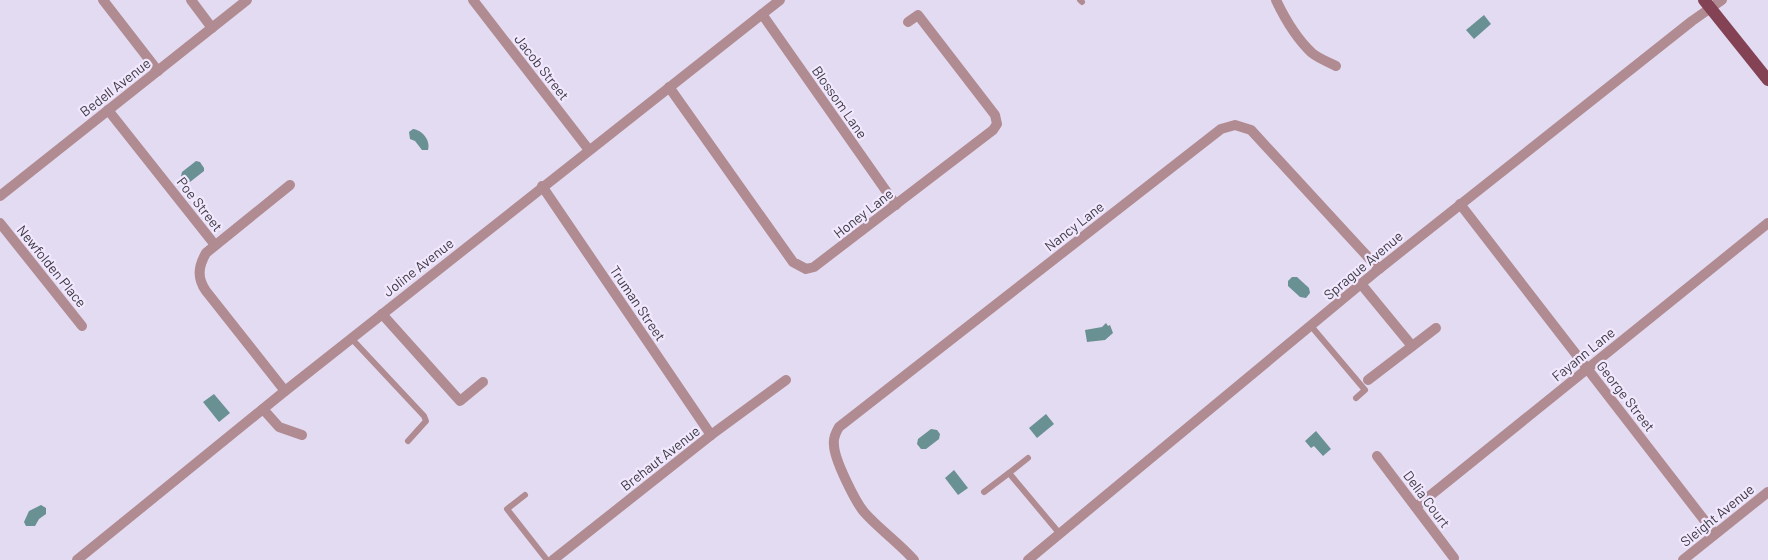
<svg xmlns="http://www.w3.org/2000/svg" width="1768" height="560" viewBox="0 0 1768 560" font-family="Barlow,sans-serif">
	<style>
		.water { fill: #699092 }
		.lines { fill: none; stroke-linecap: round; stroke-linejoin: round }
		.service { stroke: #b08b92; stroke-width: 6 }
		.minor { stroke: #b08b92; stroke-width: 10 }
		.primary { stroke: #834354; stroke-width: 12 }
		.labels { text-anchor: middle; dominant-baseline: central; stroke-width: 4.5; stroke-linejoin: round; paint-order: stroke }
		.street-label { font-size: 14px; fill: #3d3a43; stroke: #f1e8fe }
	</style>
	<rect width="100%" height="100%" fill="#e3dbf1"/>
	<g class="water">
		<path d="M 1484,15 L 1491,24 L 1474,39 L 1466,30 Z"/>
		<path d="M 413,129 C 422,130 431,140 428,150 L 422,150 L 415,141 L 410,139 L 409,132 Z"/>
		<path d="M 196,161 L 200,162 L 204,168 L 204,171 L 190,182 L 186,182 L 181,176 L 182,172 Z"/>
		<path d="M 1292,277 L 1297,277 L 1309,288 L 1310,293 L 1306,298 L 1300,297 L 1288,286 L 1288,281 Z"/>
		<path d="M 1106,323 L 1108,326 L 1110,325 L 1113,333 L 1105,340 L 1087,342 L 1085,330 L 1102,327 Z"/>
		<path d="M 214,394 L 230,413 L 219,422 L 203,402 Z"/>
		<path d="M 1046,414 L 1054,424 L 1037,438 L 1029,428 Z"/>
		<path d="M 931,429 L 937,430 L 940,434 L 939,439 L 926,449 L 921,449 L 917,444 L 918,439 Z"/>
		<path d="M 1316,431 L 1331,449 L 1323,456 L 1314,446 L 1311,448 L 1305,441 Z"/>
		<path d="M 954,470 L 968,488 L 958,495 L 945,478 Z"/>
		<path d="M 41,505 L 46,508 L 46,514 L 39,519 L 35,526 L 26,526 L 24,522 L 29,511 Z"/>
	</g>
	<g class="lines">
		<g class="service">
			<path d="M 1080,0 L 1082,2"/>
			<path d="M 1311,326 L 1365,390 L 1356,398"/>
			<path d="M 351,338 L 424,416 L 426,421 L 408,441"/>
			<path d="M 1028,458 L 1009,473 L 1060,534"/>
			<path d="M 984,492 L 1009,473"/>
			<path d="M 525,495 L 507,509 L 547,560"/>
		</g>
		<g class="minor">
			<path d="M 103,0 L 158,71"/>
			<path d="M 191,0 L 212,28"/>
			<path d="M 473,0 L 589,150"/>
			<path d="M 1276,0 C 1285,19 1296,38 1312,53 C 1318,58 1328,62 1336,66"/>
			<path d="M 762,14 L 896,205"/>
			<path d="M 669,87 L 793,262 L 806,269 L 814,267 L 993,130 L 997,124 L 995,115 L 918,15 L 908,22"/>
			<path d="M 108,110 L 215,245"/>
			<path d="M 542,186 L 711,435"/>
			<path d="M 0,196 L 247,0"/>
			<path d="M 1460,204 L 1715,534"/>
			<path d="M 0,223 L 82,326"/>
			<path d="M 1361,284 L 1412,346"/>
			<path d="M 382,314 L 460,401 L 483,382"/>
			<path d="M 1368,380 L 1436,328"/>
			<path d="M 285,391 L 206,291 C 197,278 198,267 206,253 L 290,185"/>
			<path d="M 263,409 L 279,427 L 302,435"/>
			<path d="M 1377,456 L 1454,558"/>
			<path d="M 1416,507 L 1768,223"/>
			<path d="M 77,560 L 285,391 L 780,0"/>
			<path d="M 553,560 L 711,435 L 786,380"/>
			<path d="M 914,560 C 899,543 879,529 864,512 C 855,501 834,459 834,445 C 833,439 836,432 839,427 L 1221,129 L 1235,125 L 1251,130 L 1379,269"/>
			<path d="M 1028,560 L 1379,269 L 1692,21 L 1722,0"/>
			<path d="M 1683,560 L 1768,492"/>
		</g>
		<path class="primary" d="M 1704,0 L 1768,80"/>
	</g>
	<g class="labels">
		<g class="street-label">
			<text transform="translate(542 67) rotate(52)">Jacob Street</text>
			<text transform="translate(115 87) rotate(-38)">Bedell Avenue</text>
			<text transform="translate(840 102) rotate(55)">Blossom Lane</text>
			<text transform="translate(200 204) rotate(52)">Poe Street</text>
			<text transform="translate(863 213) rotate(-38)">Honey Lane</text>
			<text transform="translate(1074 226) rotate(-38)">Nancy Lane</text>
			<text transform="translate(1363 265) rotate(-40)">Sprague Avenue</text>
			<text transform="translate(52 266) rotate(51)">Newfolden Place</text>
			<text transform="translate(418 267) rotate(-38)">Joline Avenue</text>
			<text transform="translate(638 303) rotate(56)">Truman Street</text>
			<text transform="translate(1583 354) rotate(-39)">Fayann Lane</text>
			<text transform="translate(1626 396) rotate(52)">George Street</text>
			<text transform="translate(660 458) rotate(-38)">Brehaut Avenue</text>
			<text transform="translate(1427 499) rotate(53)">Delia Court</text>
			<text transform="translate(1717 515) rotate(-39)">Sleight Avenue</text>
		</g>
	</g>
</svg>
